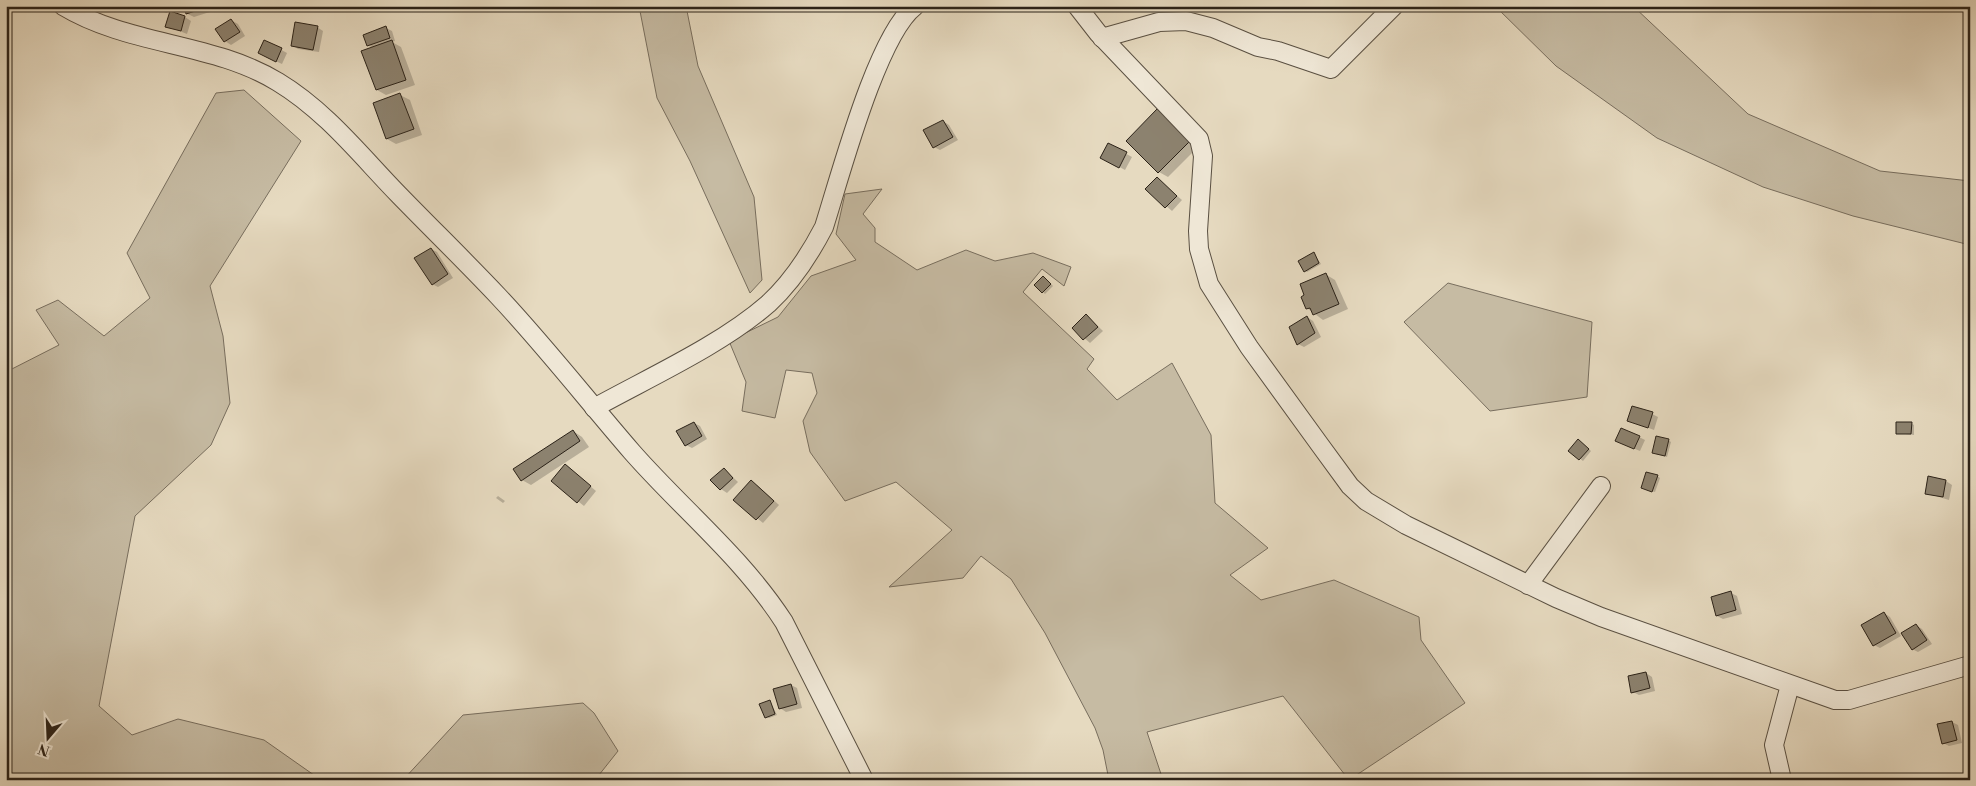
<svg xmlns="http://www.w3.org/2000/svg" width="1976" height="786" viewBox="0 0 1976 786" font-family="'Libre Bodoni',serif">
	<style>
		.green { fill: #c6bba3; stroke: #786e5e }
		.shadow { fill: #0003 }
		.building { fill: #8c826f; stroke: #2b2218 }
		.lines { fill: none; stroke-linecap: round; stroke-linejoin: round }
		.minor-casing { stroke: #5a5042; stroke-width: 20 }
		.minor { stroke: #efe7d6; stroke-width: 18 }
	</style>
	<rect width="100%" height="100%" fill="#e6dac0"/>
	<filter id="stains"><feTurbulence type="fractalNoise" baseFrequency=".004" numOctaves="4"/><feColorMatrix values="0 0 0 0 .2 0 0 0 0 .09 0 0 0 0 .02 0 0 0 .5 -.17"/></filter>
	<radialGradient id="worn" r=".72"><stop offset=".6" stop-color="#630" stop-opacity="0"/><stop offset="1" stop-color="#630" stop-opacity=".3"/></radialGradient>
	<g class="green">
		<path d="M 639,6 L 686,6 L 698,66 L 754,197 L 762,280 L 750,293 L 690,161 L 657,98 Z"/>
		<path d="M 1495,6 L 1633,6 L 1748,114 L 1880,171 L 1970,181 L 1970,245 L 1853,216 L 1763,187 L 1657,138 L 1556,66 Z"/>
		<path d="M 244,90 L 301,141 L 210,286 L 223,336 L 230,403 L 211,445 L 135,516 L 99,706 L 132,735 L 178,719 L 264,740 L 321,780 L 6,780 L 6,372 L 59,345 L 36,310 L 58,300 L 104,336 L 150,298 L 127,253 L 216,93 Z"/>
		<path d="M 882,189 L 863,214 L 875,228 L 875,242 L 917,270 L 966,250 L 995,261 L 1033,253 L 1071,267 L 1064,286 L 1042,269 L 1023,292 L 1094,359 L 1087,369 L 1117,400 L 1172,363 L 1211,435 L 1215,503 L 1268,548 L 1230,575 L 1261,600 L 1334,580 L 1419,617 L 1421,640 L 1465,703 L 1349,780 L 1283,696 L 1147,732 L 1163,780 L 1109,780 L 1103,750 L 1095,728 L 1045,633 L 1011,579 L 981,556 L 963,578 L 889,587 L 952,530 L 896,482 L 845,501 L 810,452 L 803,421 L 817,393 L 812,373 L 786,370 L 775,418 L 742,411 L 746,382 L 729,341 L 778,317 L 811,276 L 856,260 L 836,234 L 845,194 Z"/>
		<path d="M 1448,283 L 1592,322 L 1587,397 L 1490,411 L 1404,322 Z"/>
		<path d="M 583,703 L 594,713 L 618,751 L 595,780 L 403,780 L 463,715 Z"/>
	</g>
	<g class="shadow">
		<path d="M 145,6 L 168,6 L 167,13 Z"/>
		<path d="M 185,6 L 215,6 L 216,10 L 194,17 L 188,14 Z"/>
		<path d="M 276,6 L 293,6 L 292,10 Z"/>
		<path d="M 185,17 L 191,21 L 187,34 L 167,26 Z"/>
		<path d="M 231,20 L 238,24 L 245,36 L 231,45 L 225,41 L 217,30 Z"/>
		<path d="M 317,27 L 323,31 L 319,52 L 298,49 L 292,45 Z"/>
		<path d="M 386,28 L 392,31 L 395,41 L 392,42 L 401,47 L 415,85 L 386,95 L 377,90 L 373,48 L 368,45 Z"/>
		<path d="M 265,41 L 287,53 L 282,64 L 265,56 Z"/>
		<path d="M 400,95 L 410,100 L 422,135 L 396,144 L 387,139 Z"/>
		<path d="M 1157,111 L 1166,116 L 1198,147 L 1168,177 L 1159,172 Z"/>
		<path d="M 943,121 L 949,125 L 958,140 L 940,150 L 934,147 Z"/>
		<path d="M 1108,144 L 1132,157 L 1125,170 L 1101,157 Z"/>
		<path d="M 1157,179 L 1182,200 L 1172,211 L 1147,189 Z"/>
		<path d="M 431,249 L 437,252 L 453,278 L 438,287 L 432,284 Z"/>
		<path d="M 1314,254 L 1321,264 L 1307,272 L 1305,271 Z"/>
		<path d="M 1325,274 L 1335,280 L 1348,309 L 1323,320 L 1307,308 Z"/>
		<path d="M 1046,279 L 1053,286 L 1045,294 L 1036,285 Z"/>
		<path d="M 1087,316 L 1103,331 L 1090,343 L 1073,328 Z"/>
		<path d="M 1307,317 L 1313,321 L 1321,337 L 1304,347 L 1298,344 Z"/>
		<path d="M 1652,414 L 1658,417 L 1654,430 L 1628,420 Z"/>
		<path d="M 694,423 L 700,426 L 707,439 L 692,448 L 686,445 Z"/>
		<path d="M 1911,423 L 1914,425 L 1914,435 L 1897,433 Z"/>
		<path d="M 573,431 L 582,437 L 589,447 L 531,485 L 522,480 Z"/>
		<path d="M 1639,437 L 1645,440 L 1640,451 L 1623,444 Z"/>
		<path d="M 1668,440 L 1671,442 L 1667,457 L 1656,454 Z"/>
		<path d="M 1581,442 L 1591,451 L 1583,461 L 1570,451 Z"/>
		<path d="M 566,466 L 596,491 L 584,506 L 553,481 Z"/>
		<path d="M 724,469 L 738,482 L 727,493 L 721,489 Z"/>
		<path d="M 1657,476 L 1660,478 L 1655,492 L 1645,489 Z"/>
		<path d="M 1946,481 L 1952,485 L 1949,500 L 1926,493 Z"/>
		<path d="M 757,485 L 779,505 L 763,523 L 735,500 Z"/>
		<path d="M 498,496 L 505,501 L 503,503 L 496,498 Z"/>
		<path d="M 1731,593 L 1737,596 L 1742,614 L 1723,619 L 1717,616 Z"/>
		<path d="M 1884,613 L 1890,617 L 1901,636 L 1880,648 L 1874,645 Z"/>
		<path d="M 1916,625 L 1922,629 L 1932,644 L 1918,652 L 1912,649 Z"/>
		<path d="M 1646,673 L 1652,677 L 1655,691 L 1639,695 L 1633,692 Z"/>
		<path d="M 791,685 L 797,688 L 802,708 L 786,712 L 780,708 Z"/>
		<path d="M 770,701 L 777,715 L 769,718 L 766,717 Z"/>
		<path d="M 1952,722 L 1958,725 L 1962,743 L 1949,746 L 1943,743 Z"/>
		<path d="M 950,775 L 956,780 L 942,780 Z"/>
	</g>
	<g class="building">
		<path d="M 184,6 L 211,6 L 186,14 Z"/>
		<path d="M 170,11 L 185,16 L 181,31 L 165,27 Z"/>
		<path d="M 231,19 L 240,32 L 224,42 L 215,29 Z"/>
		<path d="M 295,22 L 318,26 L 313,50 L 291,46 Z"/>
		<path d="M 386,26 L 390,38 L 367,46 L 363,35 Z"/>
		<path d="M 264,40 L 282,48 L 276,62 L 258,53 Z"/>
		<path d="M 392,40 L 406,80 L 376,90 L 361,51 Z"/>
		<path d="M 400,93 L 414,129 L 386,139 L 373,103 Z"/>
		<path d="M 1157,109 L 1190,141 L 1158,173 L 1126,141 Z"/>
		<path d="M 943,120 L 953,137 L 933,148 L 923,130 Z"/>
		<path d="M 1108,143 L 1127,152 L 1119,168 L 1100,158 Z"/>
		<path d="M 1157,177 L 1177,196 L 1165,208 L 1145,189 Z"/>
		<path d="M 431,248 L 448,274 L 432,285 L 414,258 Z"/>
		<path d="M 1314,252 L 1319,263 L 1304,272 L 1298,261 Z"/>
		<path d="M 1326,273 L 1339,304 L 1313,315 L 1310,308 L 1306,309 L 1301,297 L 1304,295 L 1300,284 Z"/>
		<path d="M 1043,276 L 1051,284 L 1042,293 L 1034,285 Z"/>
		<path d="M 1086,314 L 1098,327 L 1083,340 L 1072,328 Z"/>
		<path d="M 1307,316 L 1315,333 L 1297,345 L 1289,327 Z"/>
		<path d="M 1632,406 L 1653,412 L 1648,428 L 1627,421 Z"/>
		<path d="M 694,422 L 702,436 L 685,446 L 676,431 Z"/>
		<path d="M 1896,422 L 1912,422 L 1911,434 L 1896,434 Z"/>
		<path d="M 1621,428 L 1640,436 L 1634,449 L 1615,441 Z"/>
		<path d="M 573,430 L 580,441 L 521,481 L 513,469 Z"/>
		<path d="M 1656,436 L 1669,439 L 1665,456 L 1652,453 Z"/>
		<path d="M 1578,439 L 1589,449 L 1579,460 L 1568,451 Z"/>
		<path d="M 565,464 L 591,486 L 577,503 L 551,481 Z"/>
		<path d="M 724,468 L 733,478 L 720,490 L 710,480 Z"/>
		<path d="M 1646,472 L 1658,475 L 1652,492 L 1641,488 Z"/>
		<path d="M 1928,476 L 1946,480 L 1943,497 L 1925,494 Z"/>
		<path d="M 751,480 L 774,501 L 756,520 L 733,500 Z"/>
		<path d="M 1731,591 L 1736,610 L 1716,616 L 1711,597 Z"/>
		<path d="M 1884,612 L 1896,633 L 1873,646 L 1861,625 Z"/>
		<path d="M 1916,624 L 1927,640 L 1912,650 L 1901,633 Z"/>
		<path d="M 1646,672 L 1650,688 L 1631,693 L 1628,676 Z"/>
		<path d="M 791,684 L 797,704 L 779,709 L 773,689 Z"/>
		<path d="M 770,700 L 775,714 L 765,718 L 759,704 Z"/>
		<path d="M 1952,721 L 1957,740 L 1942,744 L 1937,724 Z"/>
	</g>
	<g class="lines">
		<defs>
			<g id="minor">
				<path d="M 63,6 C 129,46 213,42 278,82 C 326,111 361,156 399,195 C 432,229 466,262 498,296 C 545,346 587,400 632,452 C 682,509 742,557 784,622 L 864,780"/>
				<path d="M 1077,6 L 1098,33 L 1199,139 L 1203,156 L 1198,231 L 1199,249 L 1209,284 L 1249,347 L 1320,445 L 1350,486 L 1366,501 L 1406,525 L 1556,598 L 1601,617 L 1835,700 L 1849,700 L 1970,665"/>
				<path d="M 1102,38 L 1159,22 L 1186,21 L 1213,28 L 1258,47 L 1278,51 L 1331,69 L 1394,6"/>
				<path d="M 594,408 C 650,377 721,345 768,304 C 791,283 810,254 824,227 C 840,177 877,35 915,6"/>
				<path d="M 1528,585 L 1601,486"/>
				<path d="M 1782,780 L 1774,745 L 1790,685"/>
			</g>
		</defs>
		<use href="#minor" class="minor-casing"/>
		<use href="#minor" class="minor"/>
	</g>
	<rect width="1976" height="786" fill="none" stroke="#e6dac0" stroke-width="25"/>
	<rect x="8" y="8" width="1961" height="771" fill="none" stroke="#2b2218" stroke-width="2.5"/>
	<rect x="12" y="12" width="1951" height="761" fill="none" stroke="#2b2218"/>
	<g transform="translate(48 738) rotate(199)" stroke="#efe7d6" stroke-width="4" paint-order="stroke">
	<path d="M0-4L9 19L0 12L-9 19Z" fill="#2b2218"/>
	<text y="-8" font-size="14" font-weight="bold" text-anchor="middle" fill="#2b2218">N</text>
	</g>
	<rect width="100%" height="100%" filter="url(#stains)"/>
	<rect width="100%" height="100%" fill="url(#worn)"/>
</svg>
